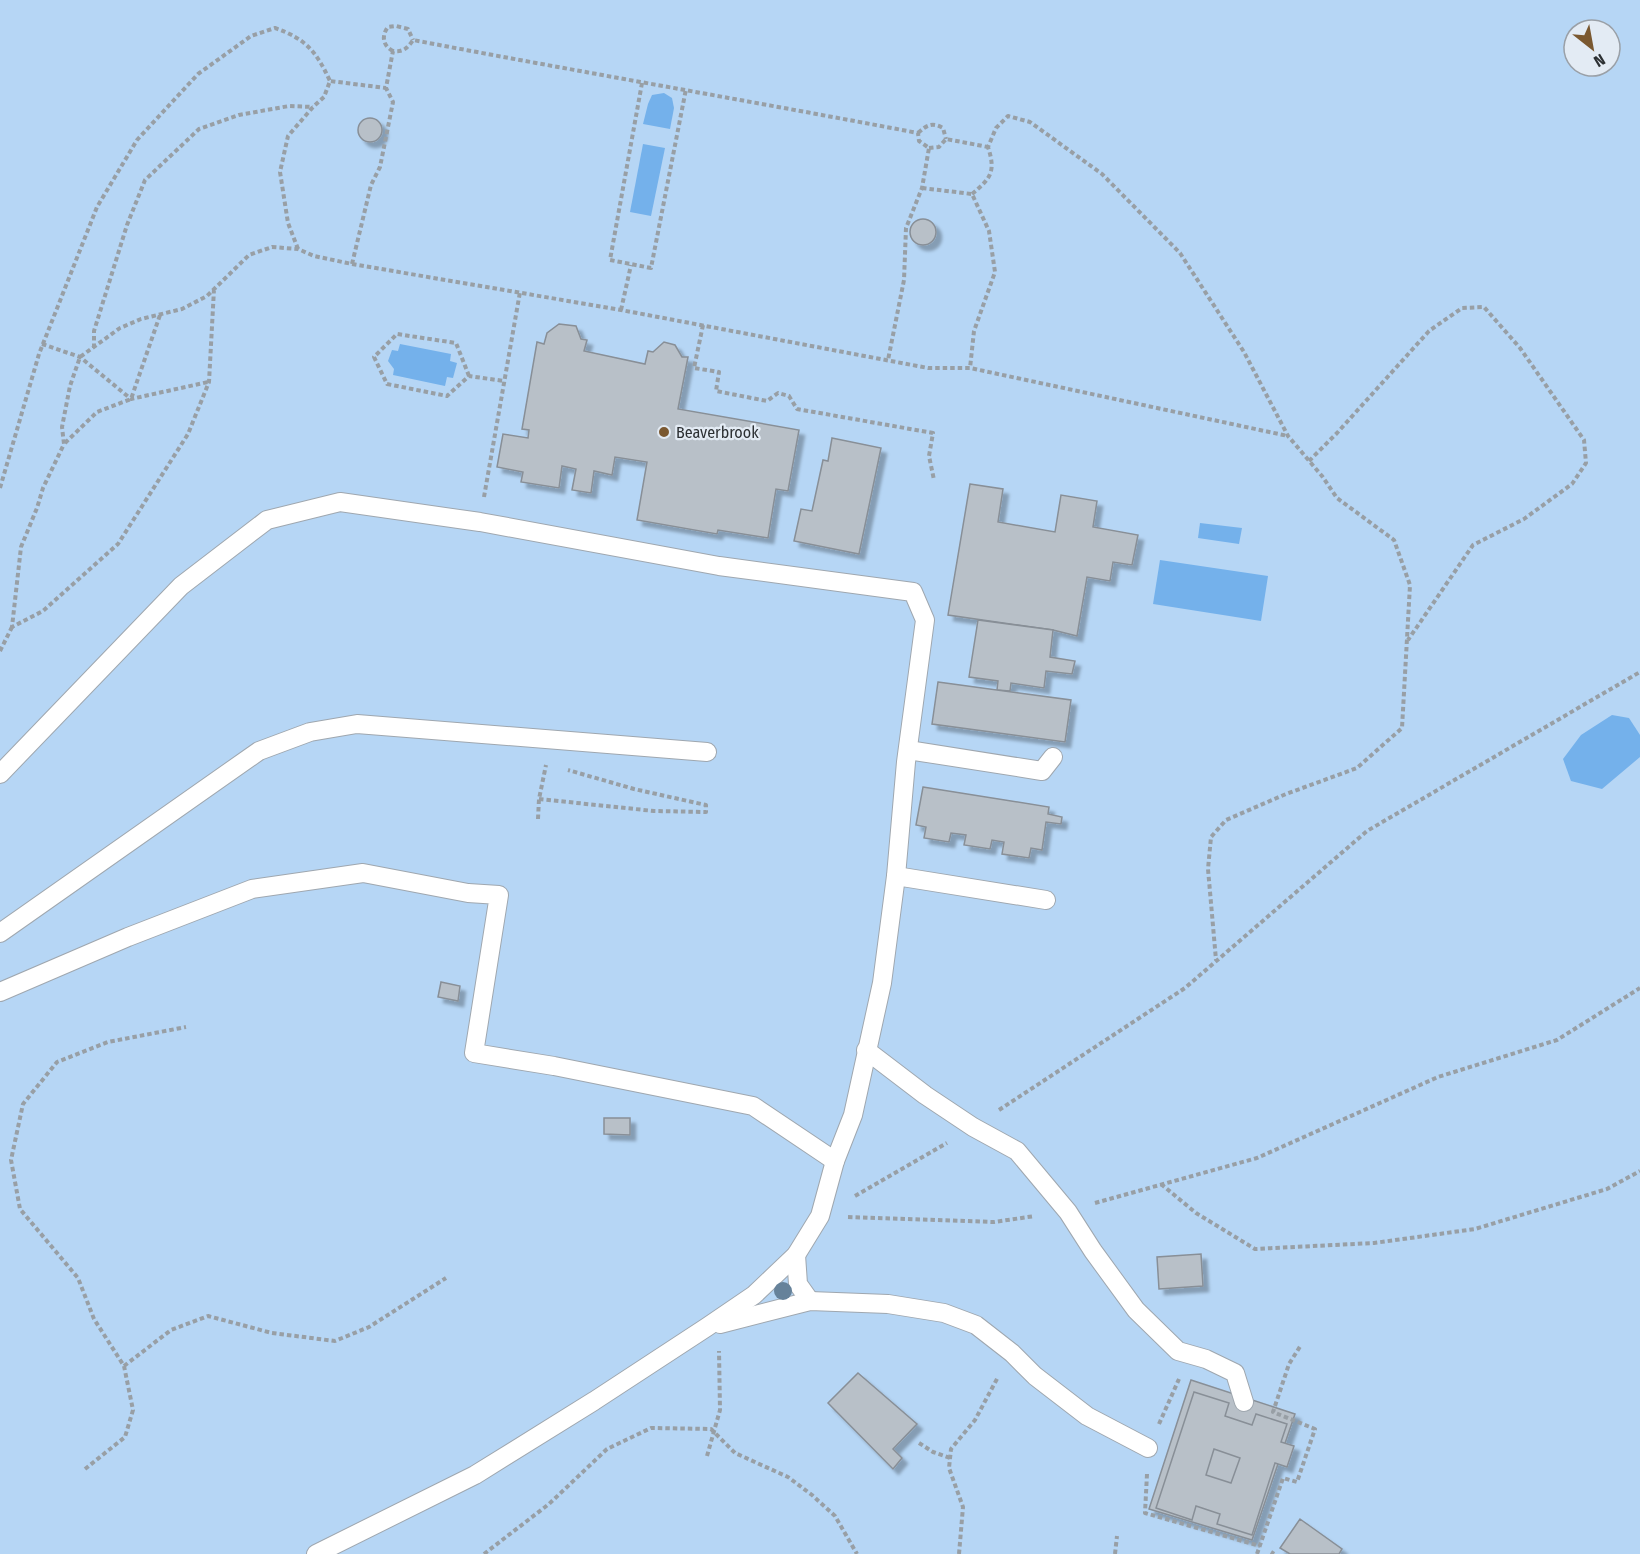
<svg xmlns="http://www.w3.org/2000/svg" width="1640" height="1554" viewBox="0 0 1640 1554" font-family="'Fira Sans Condensed',sans-serif">
	<style>
		.green { fill: #b6d6f5; fill-rule: evenodd }
		.water { fill: #74b1eb }
		.building { fill: #b8c0c8; stroke: #888f97; stroke-width: 1.5; fill-rule: evenodd; filter: url(#shadow) }
		.lines { fill: none; stroke-linecap: round; stroke-linejoin: round }
		.lane-casing { stroke: #9fa7af; stroke-width: 20 }
		.path { stroke: #989fa5; stroke-width: 4; stroke-dasharray: 4.5 3; stroke-linecap: butt }
		.lane { stroke: #fff; stroke-width: 18 }
		.tree { fill: #66829a }
		.poi-dot { fill: #7a5830; stroke: #e3ebf4; stroke-width: 2 }
		.labels { text-anchor: middle; dominant-baseline: central; stroke-width: 4.5; stroke-linejoin: round; paint-order: stroke }
		.poi-label { font-size: 16px; fill: #2c3033; stroke: #e3ebf4; text-anchor: start }
	</style>
	<defs>
		<filter id="shadow"><feDropShadow dx="5.5" dy="5.5" stdDeviation="1.5" flood-color="#0004"/></filter>
	</defs>
	<rect width="100%" height="100%" fill="#e3ebf4"/>
	<path class="green" d="M 0,0 L 1640,0 L 1640,1554 L 0,1554 ZM 1574,30 L 1610,30 L 1610,66 L 1574,66 Z"/>
	<g class="water">
		<path d="M 664,93 L 672,98 L 674,108 L 670,129 L 643,124 L 648,104 L 652,95 Z"/>
		<path d="M 643,144 L 665,148 L 651,216 L 630,212 Z"/>
		<path d="M 400,344 L 451,354 L 450,361 L 457,363 L 453,378 L 447,377 L 445,386 L 393,375 L 394,369 L 388,361 L 392,350 L 398,351 Z"/>
		<path d="M 1200,523 L 1242,528 L 1239,544 L 1198,538 Z"/>
		<path d="M 1160,560 L 1268,576 L 1261,621 L 1153,604 Z"/>
		<path d="M 1612,715 L 1629,718 L 1640,735 L 1640,757 L 1602,789 L 1571,781 L 1563,759 L 1581,735 Z"/>
	</g>
	<g class="building">
		<circle cx="370" cy="130" r="12"/>
		<circle cx="923" cy="232" r="13"/>
		<path d="M 559,324 L 576,326 L 581,339 L 587,340 L 584,351 L 645,364 L 648,351 L 653,352 L 664,342 L 675,345 L 682,357 L 688,357 L 678,409 L 799,430 L 788,491 L 776,489 L 768,538 L 718,530 L 717,534 L 637,520 L 647,462 L 615,457 L 612,475 L 594,471 L 591,493 L 572,490 L 576,469 L 562,466 L 559,488 L 521,482 L 523,472 L 497,467 L 503,434 L 528,438 L 529,430 L 522,429 L 537,342 L 544,344 L 547,333 Z"/>
		<path d="M 832,438 L 881,448 L 859,554 L 794,541 L 801,509 L 812,511 L 823,460 L 828,461 Z"/>
		<path d="M 970,484 L 1003,489 L 998,522 L 1055,532 L 1061,495 L 1097,501 L 1093,527 L 1138,535 L 1132,565 L 1113,562 L 1110,581 L 1087,577 L 1077,636 L 1053,630 L 948,615 Z"/>
		<path d="M 978,620 L 1053,630 L 1050,657 L 1075,661 L 1072,674 L 1046,671 L 1044,688 L 1011,683 L 1010,691 L 997,690 L 998,681 L 969,677 Z"/>
		<path d="M 938,682 L 1071,700 L 1065,742 L 932,724 Z"/>
		<path d="M 923,787 L 1049,807 L 1048,814 L 1062,817 L 1061,824 L 1046,822 L 1042,850 L 1031,848 L 1029,858 L 1002,854 L 1004,842 L 992,840 L 990,849 L 964,845 L 966,835 L 951,833 L 949,842 L 924,838 L 926,827 L 916,825 Z"/>
		<path d="M 441,982 L 460,986 L 458,1001 L 438,997 Z"/>
		<path d="M 604,1118 L 630,1118 L 630,1135 L 604,1134 Z"/>
		<path d="M 1201,1254 L 1203,1286 L 1159,1289 L 1157,1257 Z"/>
		<path d="M 858,1373 L 917,1424 L 893,1449 L 902,1458 L 893,1469 L 828,1403 Z"/>
		<path d="M 1191,1380 L 1295,1414 L 1252,1540 L 1149,1509 Z"/>
		<path d="M 1194,1392 L 1229,1403 L 1225,1416 L 1252,1425 L 1256,1414 L 1287,1424 L 1281,1442 L 1294,1446 L 1287,1467 L 1275,1463 L 1252,1535 L 1217,1524 L 1220,1514 L 1196,1506 L 1192,1520 L 1156,1508 ZM 1214,1449 L 1240,1458 L 1231,1483 L 1206,1475 Z"/>
		<path d="M 1300,1519 L 1342,1549 L 1339,1554 L 1290,1554 L 1280,1548 Z"/>
	</g>
	<g class="lines">
		<defs>
			<g id="lane">
				<path d="M 908,750 L 1042,771 L 1053,757"/>
				<path d="M 0,774 L 181,586 L 267,520 L 340,502 L 480,522 L 719,566 L 913,592 L 925,620 L 906,762 L 896,876 L 882,983 L 853,1115 L 835,1161 L 820,1216 L 796,1255 L 754,1295 L 707,1327 L 594,1401 L 475,1475 L 316,1554"/>
				<path d="M 896,876 L 1046,900"/>
				<path d="M 0,933 L 259,751 L 310,732 L 357,724 L 707,752"/>
				<path d="M 0,992 L 128,937 L 252,889 L 363,873 L 468,893 L 499,895 L 474,1053 L 554,1066 L 753,1106 L 835,1161"/>
				<path d="M 866,1050 L 925,1095 L 973,1127 L 1017,1151 L 1068,1212 L 1093,1251 L 1136,1310 L 1178,1351 L 1206,1359 L 1235,1373 L 1244,1402"/>
				<path d="M 796,1255 L 798,1284 L 810,1301"/>
				<path d="M 720,1324 L 810,1301 L 888,1304 L 944,1313 L 976,1325 L 1012,1353 L 1035,1376 L 1087,1416 L 1148,1448"/>
			</g>
		</defs>
		<use href="#lane" class="lane-casing"/>
		<g class="path">
			<path d="M 393,51 C 383,46 381,36 388,27 L 396,26 L 408,29 L 413,40"/>
			<path d="M 642,83 L 610,260 L 651,268 L 686,89"/>
			<path d="M 918,133 C 927,125 932,122 943,128 L 946,139"/>
			<path d="M 929,148 L 939,147 L 946,139 L 988,147"/>
			<path d="M 922,188 L 972,194 L 989,231 L 995,272 L 974,331 L 970,368"/>
			<path d="M 972,194 C 991,178 996,172 988,147 L 996,128 L 1008,116 L 1030,122 L 1102,174 L 1180,253 L 1244,352 L 1288,436 L 1322,476 L 1337,498 L 1394,540 L 1410,585 L 1402,728 L 1357,768 L 1286,794 L 1226,820 L 1211,837 L 1208,869 L 1216,960"/>
			<path d="M 298,249 L 288,223 L 280,172 L 288,136 L 313,107 L 324,97 L 330,81 L 386,88"/>
			<path d="M 352,264 L 371,185 L 380,167 L 393,102 L 386,88 L 392,56 L 393,51 C 403,52 407,49 413,40 C 581,72 750,101 918,133 L 919,141 L 929,148 L 922,188 L 906,228 L 904,280 L 888,360"/>
			<path d="M 214,289 L 209,382 L 188,434 L 118,544 L 43,611 L 12,627 L 21,547 L 37,508 L 43,488 L 64,444 L 62,427 L 70,386 L 80,357 L 120,328 L 141,319 L 182,309 L 207,296 L 249,255 L 272,247 L 298,249 L 314,256 L 352,264 L 621,310 L 928,368 L 970,368 L 1288,436"/>
			<path d="M 621,310 L 631,265"/>
			<path d="M 703,325 L 694,368 L 719,372 L 716,391 L 767,401 L 778,393 L 789,396 L 797,409 L 933,433 L 929,456 L 934,480"/>
			<path d="M 42,344 L 80,357 L 131,399 L 208,382"/>
			<path d="M 94,348 L 94,331 L 127,225 L 145,180 L 199,129 L 239,115 L 289,106 L 313,107"/>
			<path d="M 469,376 L 456,343 L 397,334 L 374,357 L 387,384 L 447,396 L 469,376 L 504,381"/>
			<path d="M 65,443 L 97,412 L 131,399 L 160,315"/>
			<path d="M 1309,461 L 1337,433 L 1429,331 L 1462,308 L 1484,307 L 1520,348 L 1584,440 L 1586,463 L 1572,484 L 1524,519 L 1473,545 L 1408,640"/>
			<path d="M 0,488 L 39,354 L 97,207 L 137,140 L 198,74 L 251,36 L 275,28 C 306,39 316,51 330,81"/>
			<path d="M 484,497 L 520,292"/>
			<path d="M 0,651 L 12,627"/>
			<path d="M 539,799 L 654,811 L 706,812 L 706,805 L 634,789 L 568,770"/>
			<path d="M 538,819 L 539,799 L 546,765"/>
			<path d="M 999,1110 L 1185,988 L 1367,831 L 1640,672"/>
			<path d="M 1161,1184 L 1196,1213 L 1255,1249 L 1374,1243 L 1475,1229 L 1607,1189 L 1640,1171"/>
			<path d="M 855,1196 L 947,1143"/>
			<path d="M 1095,1203 L 1257,1158 L 1438,1077 L 1557,1040 L 1640,988"/>
			<path d="M 848,1217 L 994,1222 L 1035,1216"/>
			<path d="M 124,1366 L 171,1330 L 208,1316 L 272,1333 L 335,1341 L 369,1327 L 446,1278"/>
			<path d="M 1159,1424 L 1179,1379"/>
			<path d="M 919,1443 L 933,1452 L 950,1458"/>
			<path d="M 707,1456 L 720,1410 L 719,1351"/>
			<path d="M 85,1469 L 125,1437 L 133,1410 L 124,1366 L 94,1319 L 78,1278 L 20,1209 L 11,1160 L 23,1104 L 57,1062 L 108,1042 L 186,1027"/>
			<path d="M 1147,1474 L 1145,1513 L 1260,1546"/>
			<path d="M 1271,1552 L 1274,1554"/>
			<path d="M 484,1554 L 549,1504 L 607,1449 L 651,1428 L 711,1429 L 735,1453 L 788,1477 L 812,1495 L 835,1516 L 857,1554"/>
			<path d="M 959,1554 L 963,1507 L 949,1468 L 951,1449 L 975,1420 L 998,1377"/>
			<path d="M 1115,1554 L 1117,1536"/>
			<path d="M 1257,1554 L 1283,1478 L 1297,1482 L 1315,1429 L 1273,1412 L 1289,1364 L 1301,1345"/>
		</g>
		<use href="#lane" class="lane"/>
	</g>
	<circle class="tree" cx="783" cy="1291" r="9"/>
	<circle class="poi-dot" cx="664" cy="432" r="6"/>
	<g class="labels">
		<g class="poi-label">
			<text x="676" y="432">Beaverbrook</text>
		</g>
	</g>
	<g transform="translate(1592 48) rotate(149)"><circle r="28" fill="#e3ebf4" stroke="#9aa0a7" stroke-width="1.5"/>
	<path d="M0-4.5L10 22L0 15L-10 22Z" fill="#7a5830"/>
	<text y="-9" font-size="16" font-weight="bold" text-anchor="middle" fill="#2c3033">N</text>
	</g>
</svg>
